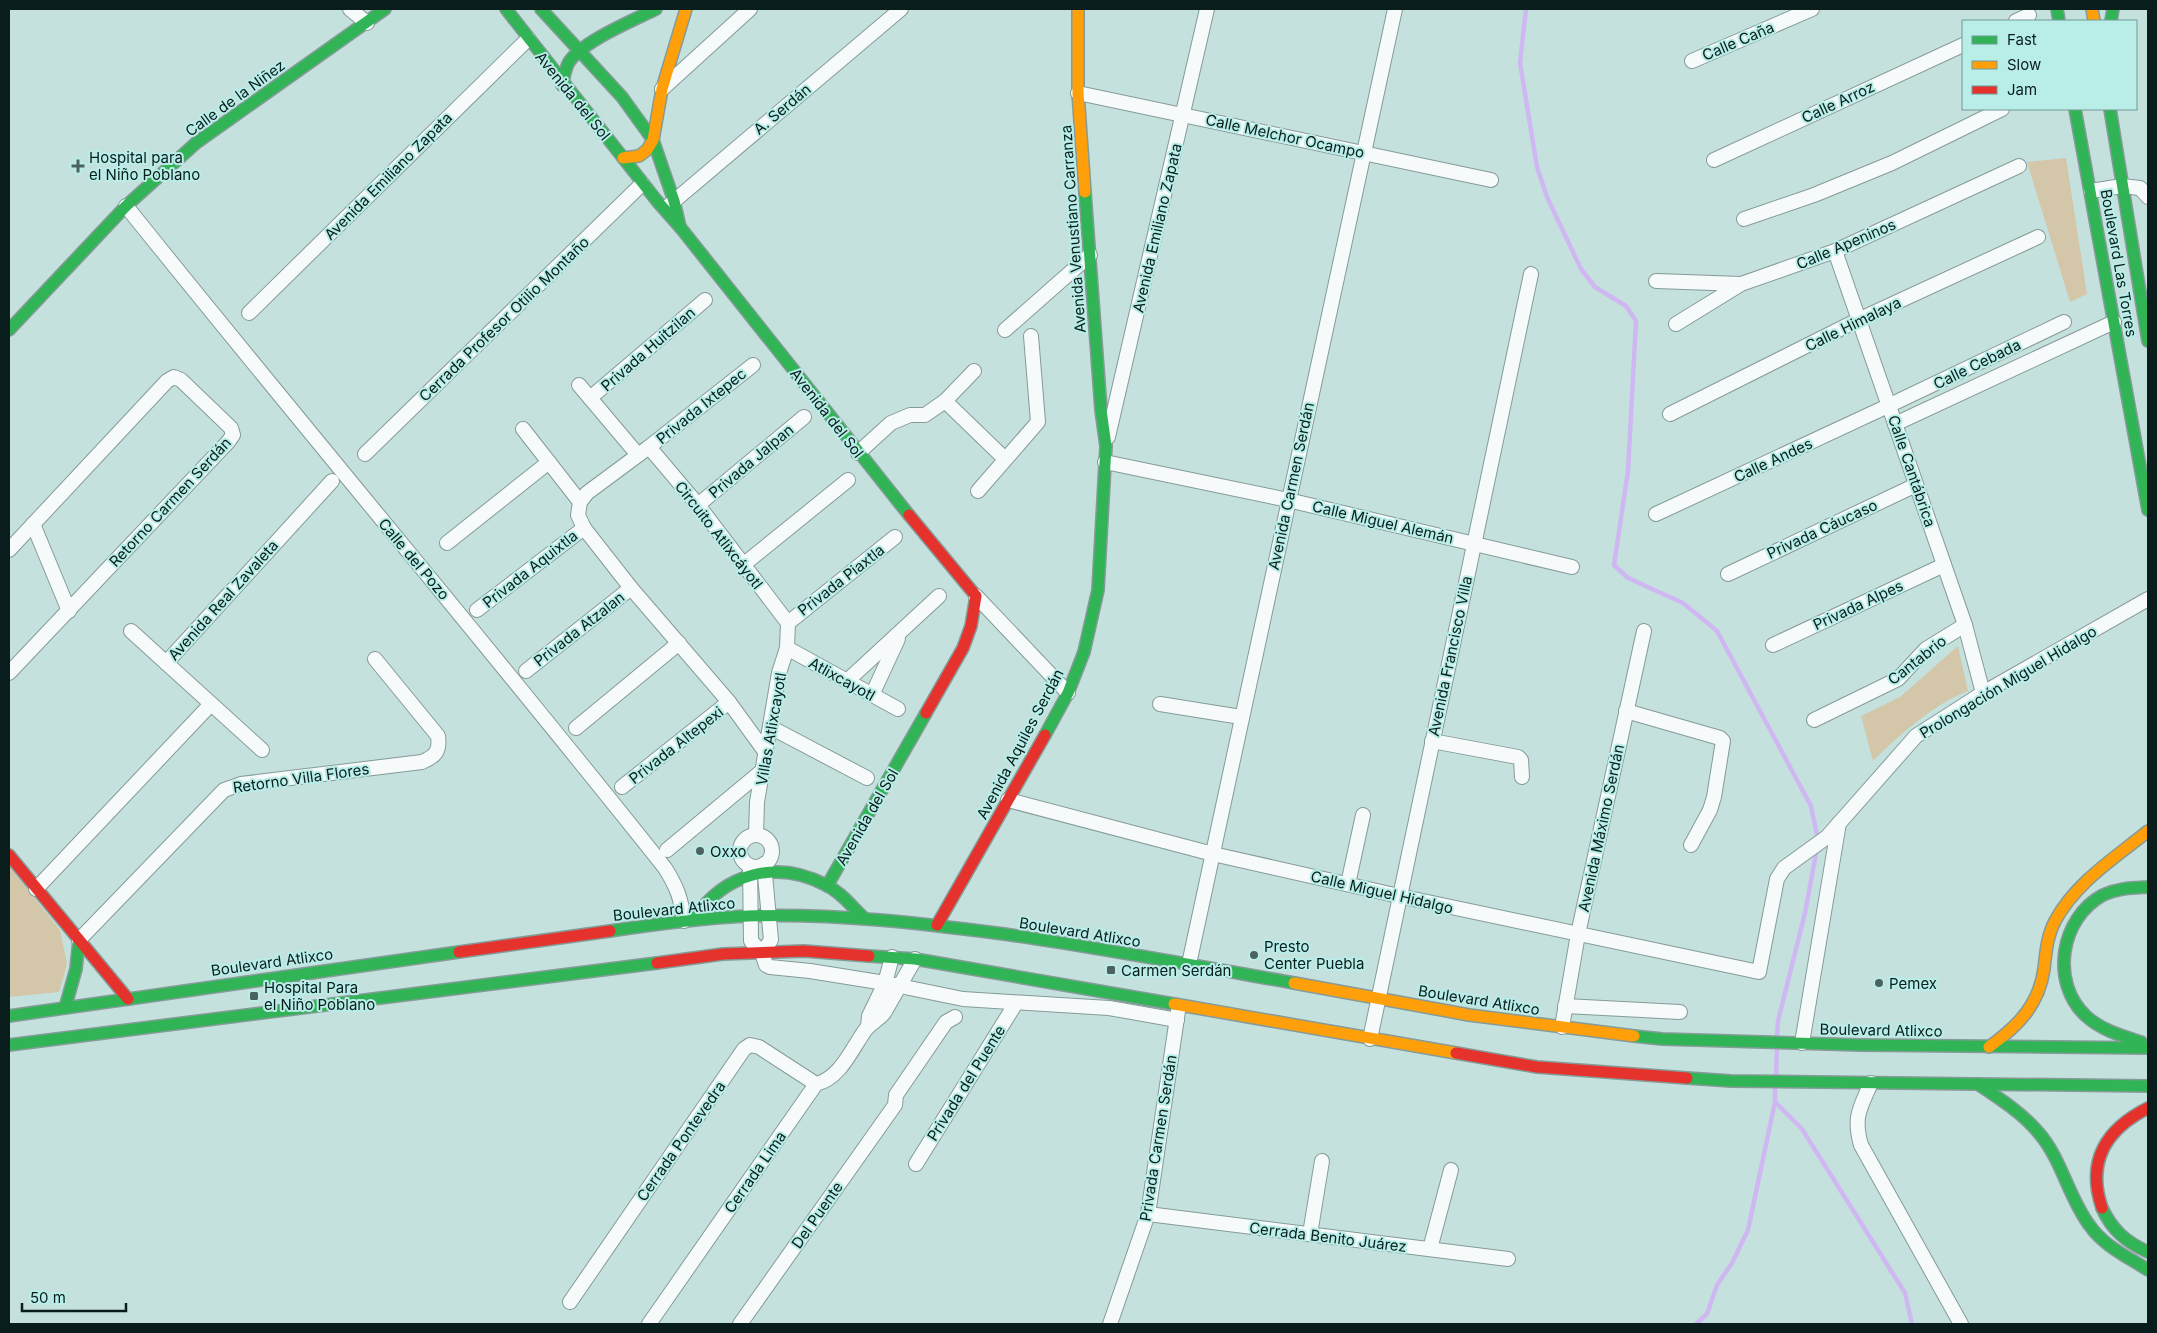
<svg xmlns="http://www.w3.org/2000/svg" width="2157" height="1333" viewBox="0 0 2157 1333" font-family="Inter,sans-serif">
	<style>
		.green { fill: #d4c7a9 }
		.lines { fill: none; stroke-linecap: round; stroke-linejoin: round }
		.stream { stroke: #cfb8f1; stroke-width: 4.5 }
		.street-casing { stroke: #859b98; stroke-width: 16 }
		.fast-casing { stroke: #859b98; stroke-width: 14 }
		.slow-casing { stroke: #859b98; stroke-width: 14 }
		.jam-casing { stroke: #859b98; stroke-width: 14 }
		.street { stroke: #f6fafa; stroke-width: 14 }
		.fast { stroke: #30b455; stroke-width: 11 }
		.slow { stroke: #ff9f0a; stroke-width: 11 }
		.jam { stroke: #e5322d; stroke-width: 11 }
		.poi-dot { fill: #4b6260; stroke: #b9ede8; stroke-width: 2 }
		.labels { text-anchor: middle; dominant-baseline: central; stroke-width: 4; stroke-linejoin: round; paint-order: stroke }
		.street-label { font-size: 15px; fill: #091e1c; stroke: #b9ede8 }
		.poi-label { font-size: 15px; fill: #091e1c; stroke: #b9ede8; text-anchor: start }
	</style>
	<rect width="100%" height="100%" fill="#c5e1de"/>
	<g class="green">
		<path d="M 2066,158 L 2087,294 L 2070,302 L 2027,162 Z"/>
		<path d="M 1958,646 L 1968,691 C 1934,704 1899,735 1873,761 L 1861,716 L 1900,697 Z"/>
		<path d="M 9,866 L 60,930 L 67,964 L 59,992 L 9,997 Z"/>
	</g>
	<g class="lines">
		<g class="stream">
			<path d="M 1526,9 L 1520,63 L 1537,167 L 1547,197 L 1581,269 L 1595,287 L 1626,306 L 1636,321 L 1628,471 L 1614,565 L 1628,578 L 1683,603 L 1717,631 L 1811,806 L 1818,840"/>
			<path d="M 1777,1036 L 1778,1021 L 1805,913 L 1817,848"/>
			<path d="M 1776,1076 L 1777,1048"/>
			<path d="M 1775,1102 L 1802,1129 L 1905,1293 L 1912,1324"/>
			<path d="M 1696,1324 L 1707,1314 L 1717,1285 L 1732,1263 L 1748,1230 L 1775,1102 L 1775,1088"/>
		</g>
		<defs>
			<g id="street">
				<path d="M 350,9 L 367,23"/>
				<path d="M 2016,21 L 2029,15"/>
				<path d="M 1692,61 L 1812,9"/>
				<path d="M 662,89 L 750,9"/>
				<path d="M 1078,93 L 1491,180"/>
				<path d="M 1714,160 L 1963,45"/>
				<path d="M 2091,191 L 2122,186 L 2140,188 L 2148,197"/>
				<path d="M 126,206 C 304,428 488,645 665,868 C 677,887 681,898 684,921"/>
				<path d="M 667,207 L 901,9"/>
				<path d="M 1744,219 L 1814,195 L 1892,163 L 2002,109"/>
				<path d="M 1835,251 L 1965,625 L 1983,693"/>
				<path d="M 1656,281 L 1741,284"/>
				<path d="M 249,313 L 528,39"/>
				<path d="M 1676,324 L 1741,284 L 1835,251 L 2019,166"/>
				<path d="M 1005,330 L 1090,255"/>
				<path d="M 753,365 L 649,447 L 587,493 L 580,502 L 578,515 L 584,528 L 631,588 L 729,702 L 766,753"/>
				<path d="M 579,385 L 638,455"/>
				<path d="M 590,398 L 705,300"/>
				<path d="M 945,401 L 1005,459"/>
				<path d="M 1670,414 L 1858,320 L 2038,237"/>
				<path d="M 1895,424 L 2114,322"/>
				<path d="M 523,429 L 580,502"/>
				<path d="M 1108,437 L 1207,9"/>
				<path d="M 649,447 L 698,505 L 788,623"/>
				<path d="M 858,453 L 891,423 L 910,415 L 925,415 L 945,401 L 974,371"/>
				<path d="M 365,454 L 642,184"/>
				<path d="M 1105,462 L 1288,500 L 1572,567"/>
				<path d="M 978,491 L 1038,422 L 1031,336"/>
				<path d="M 698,505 L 804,417"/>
				<path d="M 1656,514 L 1890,405 L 2064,322"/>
				<path d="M 33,524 L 69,611"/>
				<path d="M 447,543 L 549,462"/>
				<path d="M 9,550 L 167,381 L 174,377 L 181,380 L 231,428 L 233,435 L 228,442 L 9,673"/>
				<path d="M 743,565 L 848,480"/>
				<path d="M 1728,574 L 1916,485"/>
				<path d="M 976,596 L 1068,693"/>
				<path d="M 477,610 L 584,528"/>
				<path d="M 788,623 L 895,537"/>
				<path d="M 131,631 L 262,750"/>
				<path d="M 1773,645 L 1944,565"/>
				<path d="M 787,648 L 898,709"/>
				<path d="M 166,663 L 332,481"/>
				<path d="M 526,671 L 631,588"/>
				<path d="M 847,681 L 939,596"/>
				<path d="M 872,695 L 898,639"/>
				<path d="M 1160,704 L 1241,717"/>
				<path d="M 1626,711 L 1720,738 L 1723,741 L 1714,797 L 1710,810 L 1691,845"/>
				<path d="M 1814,720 L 1898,679 L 1926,649 L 1965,625"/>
				<path d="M 576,728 L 679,643"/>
				<path d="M 772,728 L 867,778"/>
				<path d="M 1432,741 L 1518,757 L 1521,760 L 1522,777"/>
				<path d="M 622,787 L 729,702"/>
				<path d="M 1008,800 L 1213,854 L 1399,896 L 1759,972 L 1777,879 L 1784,868 L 1827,837 L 1916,736 L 1983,693 L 2148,599"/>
				<path d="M 756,835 L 757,802 L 779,673 L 787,648 L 788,623"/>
				<circle cx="756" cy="851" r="16"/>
				<path d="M 667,850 L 762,771"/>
				<path d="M 750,866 L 751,941 L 762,953 L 766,965 L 770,967 L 810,971 L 885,983 L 963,999 L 1109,1008 L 1177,1020"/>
				<path d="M 1348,884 L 1363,815"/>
				<path d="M 36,889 L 211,704"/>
				<path d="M 79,940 L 224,790 L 241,784 L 422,762 C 436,756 440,751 438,736 L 375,659"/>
				<path d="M 762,953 L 771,940 L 764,864"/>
				<path d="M 1189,964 L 1395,9"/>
				<path d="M 1565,1006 L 1680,1012"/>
				<path d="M 868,1027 L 869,1016 L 885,983 L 892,957"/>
				<path d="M 1562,1027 L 1578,934 L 1644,631"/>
				<path d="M 1370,1039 L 1531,274"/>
				<path d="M 1802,1043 L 1839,823"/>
				<path d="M 1871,1083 C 1860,1108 1853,1117 1861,1145 L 1961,1324"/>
				<path d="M 916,1164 L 1016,1003"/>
				<path d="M 1148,1214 L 1508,1259"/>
				<path d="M 1310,1234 L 1322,1161"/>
				<path d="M 1430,1249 L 1451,1170"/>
				<path d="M 570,1302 L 744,1049 L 750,1045 L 759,1047 L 816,1084"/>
				<path d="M 649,1324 L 816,1084 C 841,1078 852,1048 866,1029 C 871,1023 878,1020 884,1013 L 915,959"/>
				<path d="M 740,1324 L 895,1105 L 896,1095 L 946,1022 L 955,1017"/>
				<path d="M 1110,1324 L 1148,1214 L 1178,1011"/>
			</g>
			<g id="fast">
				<path d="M 506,9 L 657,201 L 680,227 L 909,515"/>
				<path d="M 541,9 L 622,97 L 653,140 L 674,201 L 680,227"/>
				<path d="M 2057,9 L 2059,21"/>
				<path d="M 2111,21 L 2113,9"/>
				<path d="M 562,85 C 564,78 565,69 569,62 C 583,41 632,21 656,9"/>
				<path d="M 2075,109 L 2148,510"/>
				<path d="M 2110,109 L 2148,341"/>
				<path d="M 9,330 L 126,206 L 196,143 L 385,9"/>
				<path d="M 1045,735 L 1068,693 L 1084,652 L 1098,590 L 1106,446 L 1101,410 L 1085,192"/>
				<path d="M 827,886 L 926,713"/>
				<path d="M 694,919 C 724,873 777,859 826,885 C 841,892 852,907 864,918"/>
				<path d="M 610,931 C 656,924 702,918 748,916 C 834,913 919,923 1004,934 C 1101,948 1198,966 1294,983"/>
				<path d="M 869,956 L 915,959 L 1174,1004"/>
				<path d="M 65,1008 L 76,969 L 79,940"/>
				<path d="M 9,1016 L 459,952"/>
				<path d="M 1634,1036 L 1662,1039 L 1860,1045 L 2148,1048"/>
				<path d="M 2141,1042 C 2122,1036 2101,1030 2086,1016 C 2050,983 2060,918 2103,895 C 2118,888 2132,888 2148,887"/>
				<path d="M 9,1045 L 657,963"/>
				<path d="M 1687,1078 L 1731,1081 L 2148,1086"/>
				<path d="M 1978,1084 C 1999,1098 2022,1113 2038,1132 C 2062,1159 2068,1197 2090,1226 C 2104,1246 2128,1257 2148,1270"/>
				<path d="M 2102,1208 C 2112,1230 2126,1242 2148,1252"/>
			</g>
			<g id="slow">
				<path d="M 1078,9 L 1078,93 L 1085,192"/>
				<path d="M 2092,9 L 2094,21"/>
				<path d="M 623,158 L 639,156 L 647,150 L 653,140 L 662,89 L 686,9"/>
				<path d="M 1294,983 L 1469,1015 L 1634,1036"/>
				<path d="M 1174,1004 L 1456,1053"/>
				<path d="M 1989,1047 C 2018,1026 2039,1005 2044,969 C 2046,952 2047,936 2055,921 C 2076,882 2115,858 2148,831"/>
			</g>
			<g id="jam">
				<path d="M 909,515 L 976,596 L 971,626 L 963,648 L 926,713"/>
				<path d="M 9,855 L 128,999"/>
				<path d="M 937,925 L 1045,735"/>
				<path d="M 459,952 L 610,931"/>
				<path d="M 657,963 L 723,954 L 804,951 L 869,956"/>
				<path d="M 1456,1053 L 1537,1067 L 1687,1078"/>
				<path d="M 2102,1208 C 2086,1161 2106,1129 2148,1108"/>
			</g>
		</defs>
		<use href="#street" class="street-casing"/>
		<use href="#fast" class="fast-casing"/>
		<use href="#slow" class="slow-casing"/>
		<use href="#jam" class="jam-casing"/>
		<use href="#street" class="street"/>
		<use href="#fast" class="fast"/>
		<use href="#slow" class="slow"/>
		<use href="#jam" class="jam"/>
	</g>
	<g class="poi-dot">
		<path d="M75.5 158.5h5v5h5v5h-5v5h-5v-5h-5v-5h5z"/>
		<circle cx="700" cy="851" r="5"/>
		<circle cx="1254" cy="955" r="5"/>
		<rect x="1106" y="965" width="10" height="10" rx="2.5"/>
		<circle cx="1879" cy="983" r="5"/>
		<rect x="249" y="991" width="10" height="10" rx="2.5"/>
	</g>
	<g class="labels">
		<g class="street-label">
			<text transform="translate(1738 41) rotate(-23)">Calle Caña</text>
			<text transform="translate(573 96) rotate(51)">Avenida del Sol</text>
			<text transform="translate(235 98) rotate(-36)">Calle de la Niñez</text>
			<text transform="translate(1838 102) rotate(-25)">Calle Arroz</text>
			<text transform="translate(782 109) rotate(-40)">A. Serdán</text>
			<text transform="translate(1285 136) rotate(12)">Calle Melchor Ocampo</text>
			<text transform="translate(388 176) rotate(-45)">Avenida Emiliano Zapata</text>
			<text transform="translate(1157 228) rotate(-77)">Avenida Emiliano Zapata</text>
			<text transform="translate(1073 229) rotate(-94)">Avenida Venustiano Carranza</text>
			<text transform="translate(1846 244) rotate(-23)">Calle Apeninos</text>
			<text transform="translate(2119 263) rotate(80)">Boulevard Las Torres</text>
			<text transform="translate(504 319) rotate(-44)">Cerrada Profesor Otilio Montaño</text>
			<text transform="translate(1853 324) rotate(-26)">Calle Himalaya</text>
			<text transform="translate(648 349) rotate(-41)">Privada Huitzilan</text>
			<text transform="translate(1977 364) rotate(-26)">Calle Cebada</text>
			<text transform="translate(701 406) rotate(-39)">Privada Ixtepec</text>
			<text transform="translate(827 413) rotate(52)">Avenida del Sol</text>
			<text transform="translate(1773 460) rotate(-25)">Calle Andes</text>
			<text transform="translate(751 461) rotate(-40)">Privada Jalpan</text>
			<text transform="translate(1912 471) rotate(71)">Calle Cantábrica</text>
			<text transform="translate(1291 486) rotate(-78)">Avenida Carmen Serdán</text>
			<text transform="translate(170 502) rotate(-47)">Retorno Carmen Serdán</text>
			<text transform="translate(1383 522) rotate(13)">Calle Miguel Alemán</text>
			<text transform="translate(1822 529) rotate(-25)">Privada Cáucaso</text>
			<text transform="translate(719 535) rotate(52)">Circuito Atlixcáyotl</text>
			<text transform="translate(414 559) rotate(50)">Calle del Pozo</text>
			<text transform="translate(530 569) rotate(-38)">Privada Aquixtla</text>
			<text transform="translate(841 580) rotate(-38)">Privada Piaxtla</text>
			<text transform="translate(223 600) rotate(-48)">Avenida Real Zavaleta</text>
			<text transform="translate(1858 605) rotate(-25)">Privada Alpes</text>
			<text transform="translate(579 629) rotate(-38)">Privada Atzalan</text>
			<text transform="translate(1450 656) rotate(-78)">Avenida Francisco Villa</text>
			<text transform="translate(1917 660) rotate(-38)">Cantabrio</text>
			<text transform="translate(842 679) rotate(29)">Atlixcayotl</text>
			<text transform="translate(2008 682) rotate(-31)">Prolongación Miguel Hidalgo</text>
			<text transform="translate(771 729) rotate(-80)">Villas Atlixcayotl</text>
			<text transform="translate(1020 744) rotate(-62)">Avenida Aquiles Serdán</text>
			<text transform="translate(676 745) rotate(-38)">Privada Altepexi</text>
			<text transform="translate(301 778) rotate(-8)">Retorno Villa Flores</text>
			<text transform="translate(867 817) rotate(-60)">Avenida del Sol</text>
			<text transform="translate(1601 828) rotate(-78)">Avenida Máximo Serdán</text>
			<text transform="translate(1382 892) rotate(13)">Calle Miguel Hidalgo</text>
			<text transform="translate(674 909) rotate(-6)">Boulevard Atlixco</text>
			<text transform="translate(1080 932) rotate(9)">Boulevard Atlixco</text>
			<text transform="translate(272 962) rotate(-8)">Boulevard Atlixco</text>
			<text transform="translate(1479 1000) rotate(9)">Boulevard Atlixco</text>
			<text transform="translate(1881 1030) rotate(1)">Boulevard Atlixco</text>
			<text transform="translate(966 1083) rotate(-58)">Privada del Puente</text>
			<text transform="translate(1158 1138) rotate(-81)">Privada Carmen Serdán</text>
			<text transform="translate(681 1141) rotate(-55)">Cerrada Pontevedra</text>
			<text transform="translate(755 1172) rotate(-55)">Cerrada Lima</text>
			<text transform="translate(817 1215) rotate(-55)">Del Puente</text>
			<text transform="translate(1328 1237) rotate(7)">Cerrada Benito Juárez</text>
		</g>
		<g class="poi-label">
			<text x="89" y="157">Hospital para<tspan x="89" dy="17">el Niño Poblano</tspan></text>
			<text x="710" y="851">Oxxo</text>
			<text x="1264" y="946">Presto<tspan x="1264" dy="17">Center Puebla</tspan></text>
			<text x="1121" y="970">Carmen Serdán</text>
			<text x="1889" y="983">Pemex</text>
			<text x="264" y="987">Hospital Para<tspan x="264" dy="17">el Niño Poblano</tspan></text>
		</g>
	</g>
	<rect width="2157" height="1333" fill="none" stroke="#091e1c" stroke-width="20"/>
	<rect x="1962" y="20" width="175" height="90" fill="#b9ede8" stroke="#739a96"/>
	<rect x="1972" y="36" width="25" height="8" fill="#30b455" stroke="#739a96"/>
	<text x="2007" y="45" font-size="15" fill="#091e1c">Fast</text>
	<rect x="1972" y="61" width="25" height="8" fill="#ff9f0a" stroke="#739a96"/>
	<text x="2007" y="70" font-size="15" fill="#091e1c">Slow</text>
	<rect x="1972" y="86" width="25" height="8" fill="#e5322d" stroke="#739a96"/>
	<text x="2007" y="95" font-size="15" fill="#091e1c">Jam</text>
	<path d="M22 1303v8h104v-8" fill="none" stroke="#091e1c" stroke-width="2.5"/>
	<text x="30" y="1303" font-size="15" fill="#091e1c" stroke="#b9ede8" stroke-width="4" paint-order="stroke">50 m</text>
</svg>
